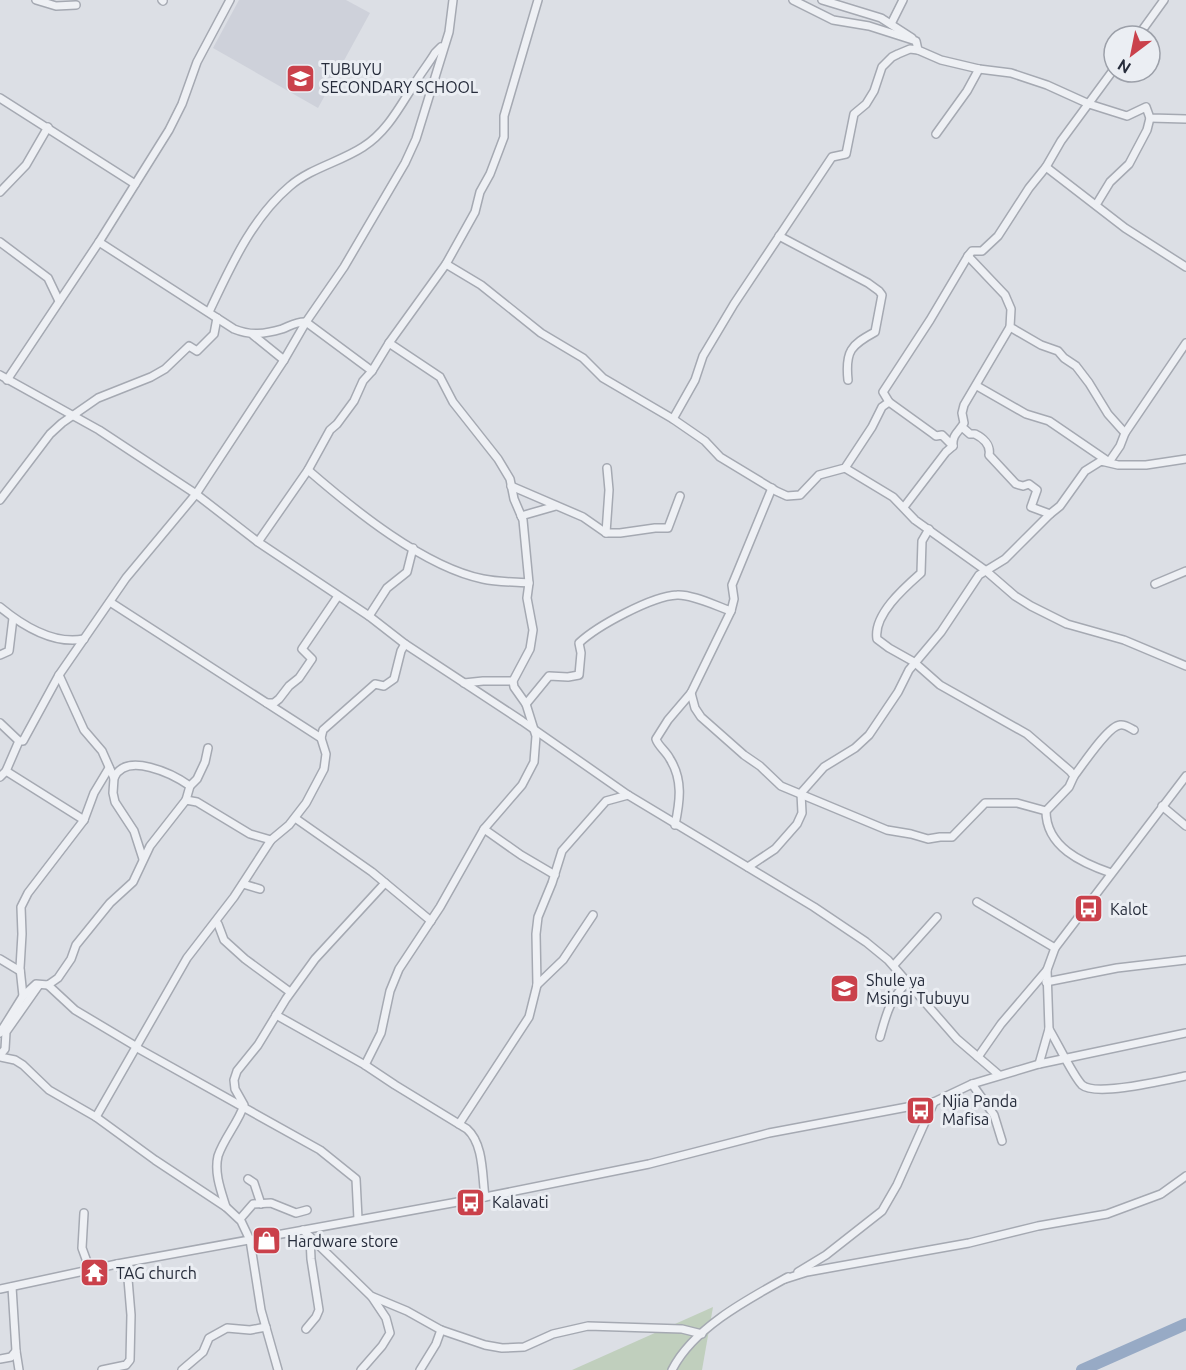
<svg xmlns="http://www.w3.org/2000/svg" width="1186" height="1370" viewBox="0 0 1186 1370" font-family="Ubuntu,sans-serif">
	<style>
		.built { fill: #ced1da }
		.grass { fill: #c0cfbd }
		.lines { fill: none; stroke-linecap: round; stroke-linejoin: round }
		.river { stroke: #97aac5; stroke-width: 12 }
		.minor-casing { stroke: #a5a9b2; stroke-width: 10 }
		.minor { stroke: #eef0f4; stroke-width: 7 }
		.labels { text-anchor: middle; dominant-baseline: central; stroke-width: 6; stroke-linejoin: round; paint-order: stroke }
		.poi-label { font-size: 16px; fill: #262c3b; stroke: #ebeef3; text-anchor: start }
	</style>
	<rect width="100%" height="100%" fill="#dcdfe5"/>
	<path class="built" d="M 239,0 L 346,0 L 370,13 L 318,108 L 213,48 Z"/>
	<path class="grass" d="M 713,1307 L 702,1370 L 572,1370 Z"/>
	<g class="lines">
		<path class="river" d="M 1082,1370 L 1186,1324"/>
		<defs>
			<g id="minor">
				<path d="M 36,0 L 56,6 L 76,5"/>
				<path d="M 162,0 L 163,1"/>
				<path d="M 793,0 L 833,20 L 869,26 L 916,41 L 918,50 L 941,60 L 979,69 L 1011,73 L 1047,85 L 1089,104 L 1127,116 L 1146,107 L 1150,118 L 1186,119"/>
				<path d="M 822,0 L 881,18 L 912,38"/>
				<path d="M 891,24 L 903,0"/>
				<path d="M 1138,36 L 1164,0"/>
				<path d="M 0,98 L 135,184"/>
				<path d="M 936,134 L 967,91 L 979,69"/>
				<path d="M 1046,167 L 1125,228 L 1186,267"/>
				<path d="M 0,192 L 26,165 L 48,127"/>
				<path d="M 1096,205 L 1110,182 L 1129,164 L 1147,130 L 1150,118"/>
				<path d="M 779,236 L 868,283 L 879,291 L 882,295 L 875,332 C 851,345 845,351 848,380"/>
				<path d="M 0,242 L 48,278 L 59,301"/>
				<path d="M 99,242 L 234,329 C 251,336 265,334 282,329 C 290,326 297,321 306,322 L 372,371"/>
				<path d="M 968,256 L 1005,295 L 1011,309 L 1010,327 L 1041,345 L 1058,351 L 1064,358 L 1076,366 L 1089,383 L 1108,414 L 1125,433"/>
				<path d="M 446,264 L 481,285 L 541,333 L 583,358 L 603,378 L 673,419 L 705,441 L 720,457 L 776,491 L 787,496 L 800,495 L 819,475 L 845,468 L 872,427 L 882,407 L 889,402 L 883,392 L 930,320 L 968,256 L 972,251 L 982,251 L 998,236 L 1029,188 L 1046,167 L 1061,141 L 1114,69"/>
				<path d="M 209,312 C 230,268 251,219 290,186 C 311,168 340,162 363,147 C 387,132 400,106 415,83 C 421,73 429,63 435,53 L 441,47"/>
				<path d="M 253,335 L 284,360"/>
				<path d="M 0,375 L 99,430 L 196,494 L 258,542 L 369,616 L 405,644 L 522,721 L 628,795 L 814,907 L 866,942 L 888,960 L 957,1039 L 999,1075"/>
				<path d="M 7,380 L 99,242 L 169,130 L 182,104 L 197,62 L 230,0"/>
				<path d="M 977,386 L 1026,414 L 1049,421 L 1109,462 L 1120,446 L 1125,433 L 1186,343"/>
				<path d="M 889,402 L 932,433 L 936,436 L 942,435 L 953,446"/>
				<path d="M 673,419 L 695,380 L 703,356 L 734,304 L 832,157 L 846,154 L 854,114 L 866,104 L 874,91 L 882,67 L 892,57 L 898,54 L 910,49 L 918,50"/>
				<path d="M 962,427 L 970,434 L 975,434 C 983,438 991,445 989,455 L 1016,484 L 1023,486 L 1029,484 L 1037,490 L 1031,507 L 1050,514"/>
				<path d="M 845,468 L 893,497 L 915,520 L 985,570 L 1015,596 L 1031,606 L 1067,624 L 1124,640 L 1186,666"/>
				<path d="M 308,470 C 353,509 424,567 483,579 C 497,582 514,582 529,583"/>
				<path d="M 511,486 L 583,517 L 606,533 L 620,533 L 655,528 L 668,528 L 680,496"/>
				<path d="M 0,500 L 50,434 L 62,423 L 98,398 L 151,377 L 165,369 L 189,346 L 197,351 L 214,334 L 217,318"/>
				<path d="M 904,507 L 946,452 L 953,446 C 952,434 959,432 964,423 L 962,413 L 964,405 L 1010,327"/>
				<path d="M 521,516 L 556,506"/>
				<path d="M 929,529 L 922,541 L 921,573 C 904,588 873,615 877,639 L 889,648 L 914,662 L 940,685 L 1027,734 L 1070,771 L 1074,776 L 1069,787 L 1046,811 C 1046,847 1082,863 1111,873"/>
				<path d="M 606,533 L 609,490 L 607,468"/>
				<path d="M 258,542 L 308,470 L 330,430 L 337,424 L 354,401 L 363,381 L 372,371 L 389,343 L 446,264 L 475,212 L 480,192 L 490,174 L 504,137 L 504,116 L 538,0"/>
				<path d="M 1155,584 L 1186,571"/>
				<path d="M 110,602 L 321,738"/>
				<path d="M 0,607 C 23,626 53,645 84,639"/>
				<path d="M 369,616 L 387,588 L 407,572 L 413,548"/>
				<path d="M 0,655 L 9,651 L 13,618"/>
				<path d="M 59,675 L 84,730 L 102,751 L 114,778 L 113,793 L 115,802 L 134,831 L 143,859"/>
				<path d="M 464,683 L 483,681 L 513,681"/>
				<path d="M 691,693 L 695,708 L 701,717 L 744,755 L 760,766 L 781,786 L 887,830 L 911,834 L 928,839 L 940,837 L 952,837 L 985,803 L 1017,803 L 1046,811"/>
				<path d="M 267,703 L 274,703 L 279,699 L 289,686 L 299,678 L 312,659 L 302,649 L 338,596"/>
				<path d="M 526,704 L 549,676 L 568,677 L 579,675 L 581,653 L 579,643 C 597,626 652,596 677,595 C 692,594 716,606 731,611"/>
				<path d="M 0,723 L 19,741"/>
				<path d="M 6,771 L 84,820"/>
				<path d="M 1074,776 C 1082,766 1108,726 1120,725 C 1125,724 1130,728 1134,730"/>
				<path d="M 0,777 L 6,771 L 19,741 L 23,741 L 59,675 L 126,578 L 196,494 L 284,360 L 306,322 L 344,267 L 405,163 L 416,139 L 449,32 L 453,0"/>
				<path d="M 114,778 C 126,751 173,774 190,786"/>
				<path d="M 186,800 L 190,786 L 197,779 L 205,762 L 208,748"/>
				<path d="M 1162,806 L 1186,826"/>
				<path d="M 295,818 L 372,872 L 431,921"/>
				<path d="M 675,825 C 680,801 683,780 670,759 C 666,751 658,746 656,739 L 668,720 L 691,693 L 731,611 L 734,599 L 732,585 L 772,488"/>
				<path d="M 484,829 L 521,855 L 555,875"/>
				<path d="M 748,867 L 775,849 L 797,824 L 802,813 L 801,793 L 824,767 L 855,748 L 869,735 L 898,692 L 909,670 L 941,632 L 979,575 L 1005,559 L 1050,514 L 1060,506 L 1085,471 L 1101,461 L 1118,465 L 1146,465 L 1186,459"/>
				<path d="M 243,884 L 260,889"/>
				<path d="M 977,902 L 1055,948"/>
				<path d="M 218,924 L 224,940 L 245,959 L 290,992"/>
				<path d="M 0,959 L 20,971"/>
				<path d="M 894,965 L 937,917"/>
				<path d="M 1046,982 L 1117,968 L 1186,960"/>
				<path d="M 48,985 L 75,1010 L 137,1047"/>
				<path d="M 537,985 L 563,960 L 593,915"/>
				<path d="M 23,996 L 20,968 L 22,934 L 21,907 L 28,893 L 84,820 L 94,793 L 109,768"/>
				<path d="M 276,1015 L 365,1065 L 395,1085 L 467,1129 C 484,1144 482,1176 485,1197"/>
				<path d="M 1049,1029 C 1057,1042 1073,1076 1082,1085 C 1096,1097 1166,1080 1186,1076"/>
				<path d="M 0,1033 L 23,996 L 36,984 L 48,985 L 58,978 L 71,959 L 76,945 L 110,903 L 133,882 L 150,846 L 186,800 L 197,802 L 250,834 L 271,840"/>
				<path d="M 880,1037 C 886,1015 890,998 908,982"/>
				<path d="M 139,1049 L 320,1150 L 356,1179 L 358,1219"/>
				<path d="M 0,1055 L 5,1049 L 6,1032 L 39,985"/>
				<path d="M 0,1057 L 15,1060 L 23,1065 L 49,1090 L 96,1117 L 155,1160 L 226,1207 L 241,1221 L 250,1240 L 261,1310 L 278,1370"/>
				<path d="M 978,1057 L 1001,1024 L 1047,970"/>
				<path d="M 1039,1064 L 1049,1029 L 1047,970 L 1055,948 L 1186,776"/>
				<path d="M 365,1065 L 381,1033 L 390,991 L 399,969 L 440,907 L 484,829 L 522,785 L 534,762 L 536,736 L 526,704 L 514,687 L 513,681 L 530,649 L 533,630 L 527,598 L 529,583 L 523,520 L 514,499 L 510,479 L 498,459 L 453,402 L 440,377 L 389,343"/>
				<path d="M 972,1084 L 994,1115 L 1002,1141"/>
				<path d="M 96,1117 L 187,958 L 234,897 L 271,840 L 289,825 L 306,803 L 324,769 L 326,754 L 321,738 L 323,730 L 375,684 L 384,686 L 394,679 L 401,651 L 405,644"/>
				<path d="M 459,1124 L 529,1017 L 537,985 L 536,934 L 538,917 L 552,883 L 562,851 L 606,801 L 628,795"/>
				<path d="M 248,1179 L 254,1183 L 261,1204"/>
				<path d="M 226,1207 C 221,1191 214,1173 218,1156 C 224,1138 238,1123 244,1105 L 235,1089 L 234,1080 L 237,1071 L 258,1045 L 286,999 L 315,959 L 385,883"/>
				<path d="M 84,1213 L 82,1248 L 90,1270"/>
				<path d="M 240,1219 L 253,1204 L 271,1203 L 296,1213 L 307,1210"/>
				<path d="M 303,1230 L 371,1296 L 407,1311 L 441,1330 L 485,1345 L 502,1348 L 524,1347 L 553,1334 L 588,1326 L 682,1329 L 702,1334"/>
				<path d="M 798,1272 L 826,1255 L 882,1211 L 897,1185 L 934,1102"/>
				<path d="M 785,1279 L 807,1272 L 969,1243 L 1038,1226 L 1107,1214 L 1161,1194 L 1186,1176"/>
				<path d="M 0,1289 L 117,1264 L 485,1197 L 649,1164 L 769,1133 L 934,1102 L 972,1084 L 1039,1064 L 1186,1033"/>
				<path d="M 306,1329 L 316,1317 L 319,1310 L 311,1259 L 310,1237"/>
				<path d="M 16,1351 L 19,1370"/>
				<path d="M 0,1359 L 11,1357 L 16,1351 L 12,1287"/>
				<path d="M 102,1370 L 126,1365 L 130,1360 L 131,1315 L 128,1279 L 117,1264"/>
				<path d="M 182,1370 L 203,1352 L 209,1338 L 227,1328 L 250,1330 L 266,1327"/>
				<path d="M 361,1370 L 382,1346 L 390,1333 L 386,1318 L 372,1297"/>
				<path d="M 420,1370 L 436,1344 L 441,1330"/>
				<path d="M 672,1370 C 693,1328 748,1299 788,1277"/>
			</g>
		</defs>
		<use href="#minor" class="minor-casing"/>
		<use href="#minor" class="minor"/>
	</g>
	<defs>
		<symbol id="school-square" viewBox="-11 -11 22 22"><rect x="-9" y="-9" width="18" height="18" rx="4" fill="#ca414b" stroke="#ebeef3"/><path d="M0-5L7-2L0 1L-7-2ZM-4 1L0 2.5L4 1V4Q0 6-4 4Z" fill="#fff"/></symbol>
		<symbol id="bus-square" viewBox="-11 -11 22 22"><rect x="-9" y="-9" width="18" height="18" rx="4" fill="#ca414b" stroke="#ebeef3"/><path d="M-5-6H5V4H4V6H2V4H-2V6H-4V4H-5ZM-3.5-4V0h7V-4ZM-3.5 1.2v1.5H-2V1.2ZM2 1.2v1.5H3.5V1.2Z" fill="#fff"/></symbol>
		<symbol id="shop-square" viewBox="-11 -11 22 22"><rect x="-9" y="-9" width="18" height="18" rx="4" fill="#ca414b" stroke="#ebeef3"/><path d="M-5-2.5h2.3a2.7 3.5 0 0 1 5.4 0H5L5.5 6h-11ZM-1.5-2.5h3a1.5 2.3 0 0 0-3 0Z" fill="#fff"/></symbol>
		<symbol id="temple-square" viewBox="-11 -11 22 22"><rect x="-9" y="-9" width="18" height="18" rx="4" fill="#ca414b" stroke="#ebeef3"/><path d="M0-6L5-2H3V0L6.5 2.5H4V6H1.5V3h-3V6H-4V2.5H-6.5L-3 0V-2H-5Z" fill="#fff"/></symbol>
	</defs>
	<g fill-rule="evenodd">
		<use href="#school-square" x="284" y="62" width="33" height="33"/>
		<use href="#bus-square" x="1072" y="892" width="33" height="33"/>
		<use href="#school-square" x="828" y="972" width="33" height="33"/>
		<use href="#bus-square" x="904" y="1094" width="33" height="33"/>
		<use href="#bus-square" x="454" y="1186" width="33" height="33"/>
		<use href="#shop-square" x="250" y="1224" width="33" height="33"/>
		<use href="#temple-square" x="78" y="1256" width="33" height="33"/>
	</g>
	<g class="labels">
		<g class="poi-label">
			<text x="321" y="69">TUBUYU<tspan x="321" dy="18">SECONDARY SCHOOL</tspan></text>
			<text x="1110" y="909">Kalot</text>
			<text x="866" y="980">Shule ya<tspan x="866" dy="18">Msingi Tubuyu</tspan></text>
			<text x="942" y="1101">Njia Panda<tspan x="942" dy="18">Mafisa</tspan></text>
			<text x="492" y="1202">Kalavati</text>
			<text x="287" y="1241">Hardware store</text>
			<text x="116" y="1273">TAG church</text>
		</g>
	</g>
	<g transform="translate(1132 54) rotate(212)"><circle r="28" fill="#ebeef3" stroke="#9ca0a9" stroke-width="1.5"/>
	<path d="M0-4.5L10 22L0 15L-10 22Z" fill="#ca414b"/>
	<text y="-9" font-size="16" font-weight="bold" text-anchor="middle" fill="#262c3b">N</text>
	</g>
</svg>
